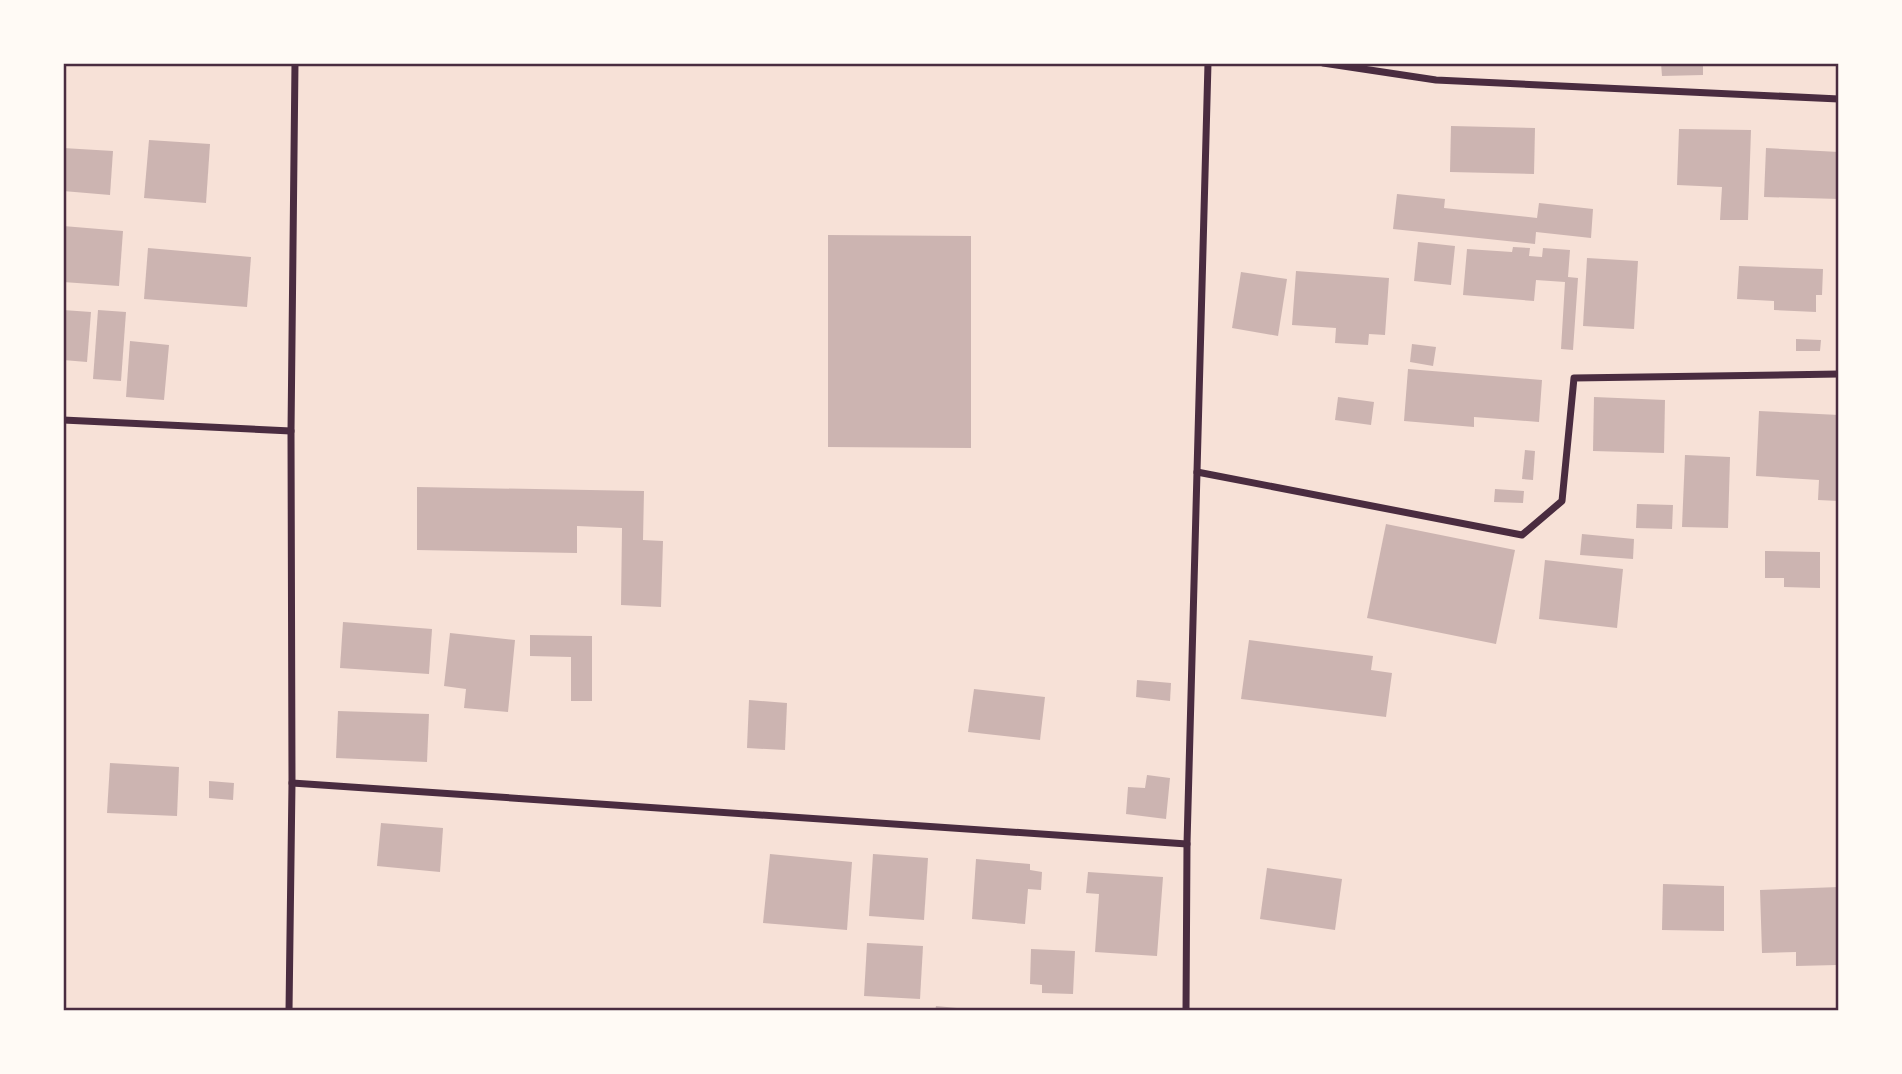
<svg xmlns="http://www.w3.org/2000/svg" width="1902" height="1074" viewBox="0 0 1902 1074" font-family="'Titillium Web',sans-serif">
	<style>
		.building { fill: #ccb4b1 }
		.lines { fill: none; stroke-linecap: round; stroke-linejoin: round }
		.minor { stroke: #4a2c40; stroke-width: 7 }
		.neatline { fill: none; stroke: #4a2c40; stroke-width: 2.5 }
	</style>
	<rect width="100%" height="100%" fill="#f7e1d7"/>
	<g class="building">
		<path d="M 1661,63 L 1703,63 L 1703,75 L 1662,76 Z"/>
		<path d="M 1451,126 L 1535,128 L 1534,174 L 1450,172 Z"/>
		<path d="M 1679,129 L 1751,130 L 1748,220 L 1720,220 L 1722,187 L 1677,185 Z"/>
		<path d="M 149,140 L 210,144 L 206,203 L 144,198 Z"/>
		<path d="M 63,148 L 113,151 L 110,195 L 63,191 Z"/>
		<path d="M 1766,148 L 1839,152 L 1839,199 L 1764,197 Z"/>
		<path d="M 1397,194 L 1445,199 L 1444,208 L 1537,218 L 1539,203 L 1593,209 L 1591,238 L 1536,232 L 1535,244 L 1393,229 Z"/>
		<path d="M 63,226 L 123,231 L 119,286 L 63,282 Z"/>
		<path d="M 828,235 L 971,236 L 971,448 L 828,447 Z"/>
		<path d="M 1418,242 L 1455,246 L 1451,285 L 1414,281 Z"/>
		<path d="M 1513,247 L 1530,248 L 1529,256 L 1542,257 L 1543,248 L 1570,250 L 1568,277 L 1578,278 L 1573,350 L 1561,349 L 1565,282 L 1536,280 L 1534,301 L 1463,295 L 1467,249 L 1512,252 Z"/>
		<path d="M 148,248 L 251,257 L 247,307 L 144,299 Z"/>
		<path d="M 1587,258 L 1638,261 L 1634,329 L 1583,326 Z"/>
		<path d="M 1739,266 L 1823,269 L 1822,295 L 1816,295 L 1816,312 L 1774,310 L 1774,301 L 1737,299 Z"/>
		<path d="M 1296,271 L 1389,278 L 1385,335 L 1369,334 L 1368,345 L 1335,343 L 1336,328 L 1292,325 Z"/>
		<path d="M 1241,272 L 1287,279 L 1278,336 L 1232,328 Z"/>
		<path d="M 63,310 L 91,312 L 87,362 L 63,360 Z"/>
		<path d="M 98,310 L 126,312 L 121,381 L 93,379 Z"/>
		<path d="M 1796,339 L 1821,340 L 1820,351 L 1796,351 Z"/>
		<path d="M 130,341 L 169,345 L 164,400 L 126,397 Z"/>
		<path d="M 1412,344 L 1436,347 L 1433,366 L 1410,362 Z"/>
		<path d="M 1408,369 L 1542,380 L 1539,422 L 1474,417 L 1474,427 L 1404,421 Z"/>
		<path d="M 1338,397 L 1374,402 L 1371,425 L 1335,420 Z"/>
		<path d="M 1594,397 L 1665,400 L 1664,453 L 1593,451 Z"/>
		<path d="M 1759,411 L 1839,415 L 1839,501 L 1818,500 L 1819,480 L 1756,476 Z"/>
		<path d="M 1525,450 L 1535,451 L 1533,480 L 1522,479 Z"/>
		<path d="M 1685,455 L 1730,457 L 1728,528 L 1682,527 Z"/>
		<path d="M 417,487 L 644,491 L 643,540 L 663,541 L 661,607 L 621,605 L 622,528 L 577,526 L 577,553 L 417,550 Z"/>
		<path d="M 1495,489 L 1524,491 L 1523,503 L 1494,502 Z"/>
		<path d="M 1637,504 L 1673,505 L 1672,529 L 1636,528 Z"/>
		<path d="M 1386,524 L 1515,550 L 1496,644 L 1367,618 Z"/>
		<path d="M 1582,534 L 1634,539 L 1633,559 L 1580,555 Z"/>
		<path d="M 1765,551 L 1820,552 L 1820,588 L 1784,587 L 1784,578 L 1765,578 Z"/>
		<path d="M 1545,560 L 1623,569 L 1617,628 L 1539,619 Z"/>
		<path d="M 343,622 L 432,629 L 429,674 L 340,668 Z"/>
		<path d="M 450,633 L 515,640 L 508,712 L 464,708 L 466,689 L 444,686 Z"/>
		<path d="M 530,635 L 592,636 L 592,701 L 571,701 L 571,657 L 530,656 Z"/>
		<path d="M 1249,640 L 1373,656 L 1371,670 L 1392,673 L 1386,717 L 1241,699 Z"/>
		<path d="M 1137,680 L 1171,683 L 1170,701 L 1136,697 Z"/>
		<path d="M 974,689 L 1045,697 L 1040,740 L 968,732 Z"/>
		<path d="M 749,700 L 787,703 L 785,750 L 747,748 Z"/>
		<path d="M 338,711 L 429,714 L 427,762 L 336,758 Z"/>
		<path d="M 110,763 L 179,767 L 177,816 L 107,813 Z"/>
		<path d="M 1147,775 L 1170,778 L 1166,819 L 1126,814 L 1128,787 L 1145,788 Z"/>
		<path d="M 209,781 L 234,783 L 233,800 L 209,798 Z"/>
		<path d="M 381,823 L 443,828 L 440,872 L 377,866 Z"/>
		<path d="M 770,854 L 852,862 L 847,930 L 763,923 Z"/>
		<path d="M 873,854 L 928,858 L 924,920 L 869,916 Z"/>
		<path d="M 976,859 L 1030,864 L 1030,870 L 1042,872 L 1041,890 L 1028,889 L 1025,924 L 972,919 Z"/>
		<path d="M 1267,868 L 1342,879 L 1335,930 L 1260,919 Z"/>
		<path d="M 1088,872 L 1163,877 L 1157,956 L 1095,952 L 1099,894 L 1086,893 Z"/>
		<path d="M 1663,884 L 1724,886 L 1724,931 L 1662,930 Z"/>
		<path d="M 1839,887 L 1839,955 L 1837,955 L 1837,965 L 1796,966 L 1796,952 L 1762,953 L 1760,890 Z"/>
		<path d="M 867,943 L 923,946 L 920,999 L 864,996 Z"/>
		<path d="M 1031,949 L 1075,951 L 1073,994 L 1042,993 L 1042,985 L 1030,984 Z"/>
		<path d="M 936,1006 L 957,1008 L 957,1011 L 935,1011 Z"/>
	</g>
	<g class="lines">
		<g class="minor">
			<path d="M 1323,63 L 1436,80 L 1839,99"/>
			<path d="M 63,420 L 291,431"/>
			<path d="M 1197,472 L 1522,535 L 1562,501 L 1574,378 L 1839,374"/>
			<path d="M 292,783 L 1187,844"/>
			<path d="M 289,1011 L 292,783 L 291,431 L 295,63"/>
			<path d="M 1186,1011 L 1187,844 L 1208,63"/>
		</g>
	</g>
	<rect width="1902" height="1074" fill="none" stroke="#fffaf5" stroke-width="130"/>
	<rect x="65" y="65" width="1772" height="944" class="neatline"/>
</svg>
